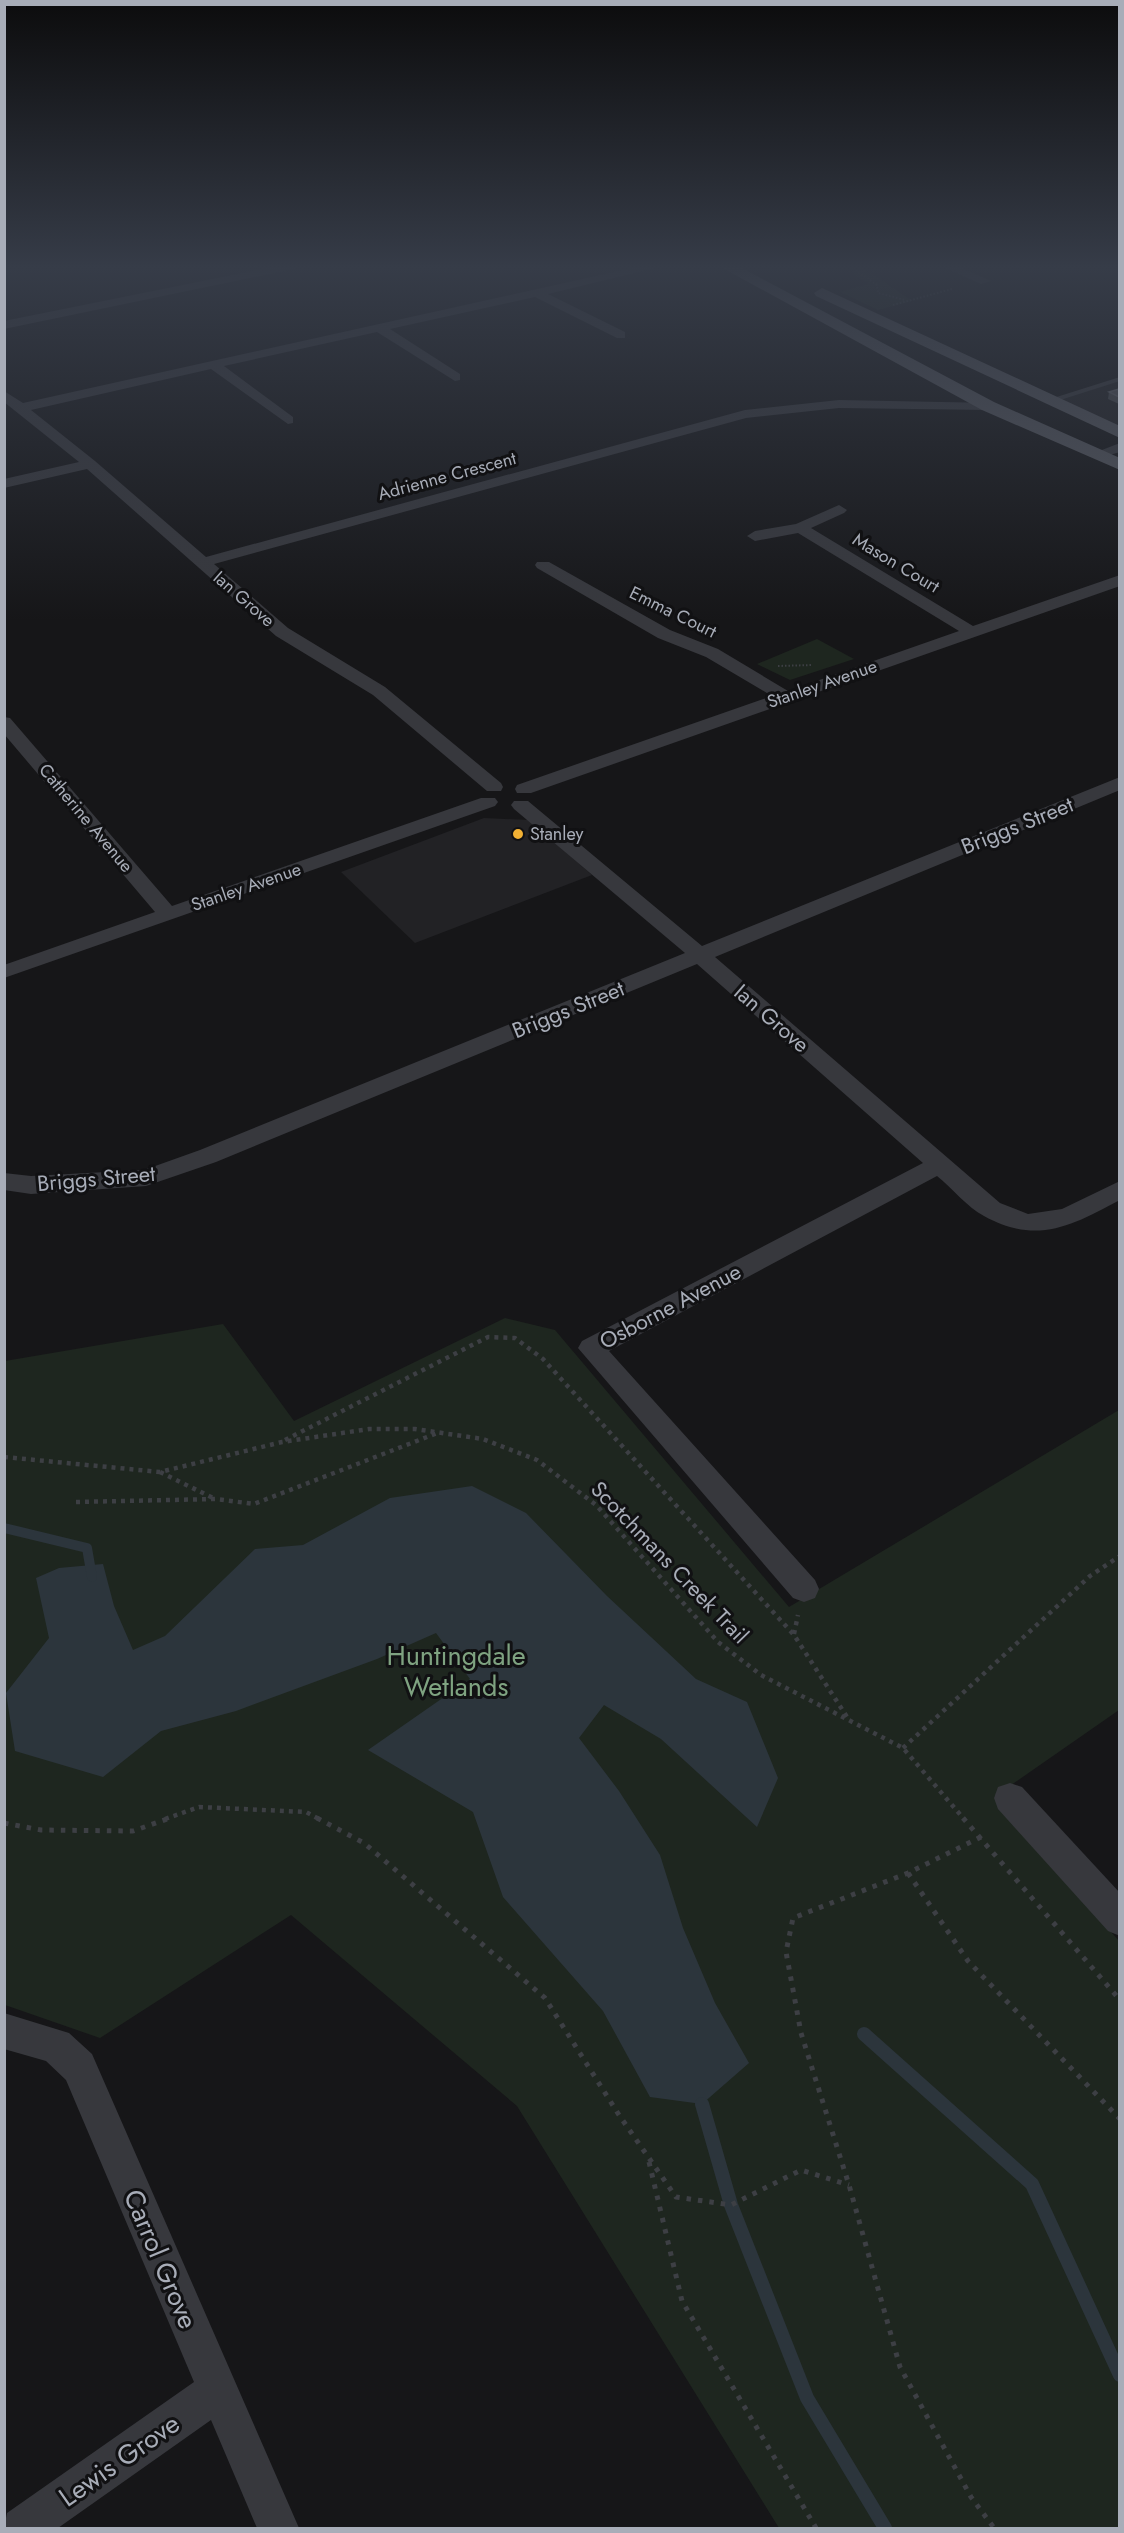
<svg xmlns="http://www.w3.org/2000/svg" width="1124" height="2533" viewBox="0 0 1124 2533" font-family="Jost,sans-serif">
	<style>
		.built { fill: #222225 }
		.green { fill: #1e261f }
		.water { fill: #2c353c }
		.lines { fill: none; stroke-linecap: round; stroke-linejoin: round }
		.stream-far1 { stroke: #2c353c; stroke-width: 10 }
		.stream { stroke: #2c353c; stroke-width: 14 }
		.path-far2 { stroke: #3d3f44; stroke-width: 2; stroke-dasharray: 1.5 2; stroke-linecap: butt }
		.path-far1 { stroke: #3d3f44; stroke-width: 4.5; stroke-dasharray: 4 5; stroke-linecap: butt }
		.path { stroke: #3d3f44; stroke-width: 5; stroke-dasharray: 4.5 7; stroke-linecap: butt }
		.lane { fill: #37383d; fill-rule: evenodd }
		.street { fill: #37383d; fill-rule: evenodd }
		.primary { fill: #53555c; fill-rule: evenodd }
		.wall { fill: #47494d }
		.building { fill: #525359; stroke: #5f6168; stroke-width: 1.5 }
		.poi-dot { fill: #f2b134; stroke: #111113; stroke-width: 2 }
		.labels { text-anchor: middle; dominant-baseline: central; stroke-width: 6; stroke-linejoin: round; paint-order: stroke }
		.far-street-label { font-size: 18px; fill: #a8adb8; stroke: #111113 }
		.far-poi-label { font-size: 18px; fill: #a8adb8; stroke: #111113; text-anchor: start }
		.street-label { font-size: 22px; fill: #a8adb8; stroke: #111113 }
		.near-park-label { font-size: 27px; fill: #7fa381; stroke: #111113 }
		.near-street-label { font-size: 27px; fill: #a8adb8; stroke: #111113 }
	</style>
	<rect width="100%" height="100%" fill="#161618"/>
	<g class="built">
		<path d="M 1119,381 L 1119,427 L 1060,399 Z"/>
		<path d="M 484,818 L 529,820 L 592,875 L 415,943 L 341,872 Z"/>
	</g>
	<g class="green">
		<path d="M 842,266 L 861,266 L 912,301 L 878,310 L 840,292 L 868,284 Z"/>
		<path d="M 817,639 L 854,659 L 790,680 L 757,664 Z"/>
		<path d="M 505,1318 L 555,1330 L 789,1607 L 1119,1410 L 1119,1710 L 994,1797 L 1119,1941 L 1119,2528 L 779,2528 L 517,2106 L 291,1915 L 100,2038 L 5,2005 L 5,1361 L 223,1324 L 294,1421 Z"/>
	</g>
	<path class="water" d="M 472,1486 L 526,1513 L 607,1596 L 696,1679 L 747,1702 L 778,1778 L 757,1827 L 661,1739 L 604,1705 L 579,1738 L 619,1791 L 660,1855 L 683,1928 L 715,2003 L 749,2063 L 702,2104 L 650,2097 L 603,2011 L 503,1897 L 473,1812 L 368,1750 L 470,1679 L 436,1633 L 377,1659 L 236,1711 L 161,1731 L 103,1777 L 15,1751 L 6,1693 L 49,1638 L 36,1578 L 59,1568 L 103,1564 L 114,1606 L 133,1650 L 165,1636 L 255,1549 L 303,1545 L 390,1498 Z"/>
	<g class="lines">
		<path class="stream-far1" d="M 4,1528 L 87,1548 L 92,1577"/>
		<g class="stream">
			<path d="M 864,2034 L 1032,2184 L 1120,2375"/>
			<path d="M 702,2104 L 731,2205 L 807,2398 L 885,2528"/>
		</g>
		<g class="path-far2">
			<path d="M 850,266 L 877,285 L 878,293 L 905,300"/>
			<path d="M 893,305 L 952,289"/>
			<path d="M 778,666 L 813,665"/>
		</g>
		<g class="path-far1">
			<path d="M 285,1440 L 488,1337 L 515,1338 L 543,1359 L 794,1635 L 847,1717"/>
			<path d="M 4,1457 L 160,1472 L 282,1442 L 369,1429 L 415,1429 L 483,1439 L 537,1460 L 596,1505 L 718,1642 L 761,1675 L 903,1748 L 964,1819"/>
			<path d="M 160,1472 L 215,1499"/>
			<path d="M 76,1502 L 216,1499 L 254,1504 L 440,1432"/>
			<path d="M 794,1634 L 798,1615"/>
			<path d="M 903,1748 L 1090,1576 L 1120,1556"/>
			<path d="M 165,1819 L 199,1807 L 306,1812 L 319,1819"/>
		</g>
		<g class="path">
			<path d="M 317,1818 L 364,1843 L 545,1998 L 619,2115 L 676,2197 L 731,2205 L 801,2170 L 849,2185"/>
			<path d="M 963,1818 L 1120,2000"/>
			<path d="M 4,1823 L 41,1830 L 133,1831 L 170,1818"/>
			<path d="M 981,1837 L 908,1873 L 793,1918 L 786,1952 L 801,2033 L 849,2185 L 900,2367 L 971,2497 L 994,2528"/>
			<path d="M 908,1873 L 968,1961 L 1120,2119"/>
			<path d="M 649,2162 L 682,2301 L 816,2528"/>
		</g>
		<path class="lane" d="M 1120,377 L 1120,381 L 1054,402 L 1047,400 Z"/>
		<g class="street">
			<path d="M 277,266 L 300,266 L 294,269 L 4,329 L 4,321 Z"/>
			<path d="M 641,266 L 663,266 L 548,294 L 625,332 L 625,338 L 617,338 L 535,297 L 390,329 L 460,374 L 460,380 L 455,381 L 377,332 L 224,366 L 293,417 L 293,423 L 288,424 L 211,369 L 31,410 L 95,461 L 206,557 L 745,410 L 839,400 L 993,403 L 993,409 L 988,410 L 839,408 L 746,418 L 214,564 L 288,628 L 385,687 L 501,783 L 503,787 L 501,791 L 487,791 L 373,695 L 276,636 L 87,469 L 4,488 L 4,479 L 79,462 L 4,402 L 4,391 L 23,403 Z"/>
			<path d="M 941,266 L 957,266 L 991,281 L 981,284 Z"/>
			<path d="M 1120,443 L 1120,452 L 1096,459 L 1089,455 Z"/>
			<path d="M 839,505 L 847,510 L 844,513 L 811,528 L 973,626 L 1120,575 L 1120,586 L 531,793 L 517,793 L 515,789 L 517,785 L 772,696 L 706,657 L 658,638 L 537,568 L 535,565 L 537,562 L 549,562 L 670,630 L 718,649 L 788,691 L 959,631 L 798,533 L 755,541 L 747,536 L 755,531 L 796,524 Z"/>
			<path d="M 4,717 L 10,718 L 172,906 L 481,798 L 495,798 L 498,802 L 495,806 L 4,978 L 4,965 L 155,912 L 4,734 Z"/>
			<path d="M 1120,777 L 1120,790 L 715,957 L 1000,1203 L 1028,1214 L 1062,1209 L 1120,1181 L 1120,1200 C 1071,1226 1037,1245 984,1216 C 967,1207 952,1188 937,1176 L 609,1351 L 815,1580 L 819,1589 L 815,1598 L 804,1602 L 793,1598 L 578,1348 L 582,1341 L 923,1163 L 697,964 L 216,1162 L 146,1186 L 31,1194 L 4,1190 L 4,1173 L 31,1176 L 144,1170 L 200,1150 L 685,953 L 514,809 L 511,805 L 514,801 L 528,801 L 702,946 Z"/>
			<path d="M 1010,1783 L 1022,1787 L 1120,1893 L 1120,1936 L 1108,1931 L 998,1809 L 994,1798 L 998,1787 Z"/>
			<path d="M 4,2013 L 69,2033 L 92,2054 L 299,2528 L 257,2528 L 211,2420 L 58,2528 L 4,2528 L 7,2513 L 194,2382 L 66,2080 L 46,2061 L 4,2049 Z"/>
		</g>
		<g class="primary">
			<path d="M 719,266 L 738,266 L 994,402 L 1120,458 L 1120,470 L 982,410 Z"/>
			<path d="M 822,288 L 1120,426 L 1120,438 L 816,296 L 814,293 Z"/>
		</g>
	</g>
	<path class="wall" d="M 1119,389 L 1119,404 L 1108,399 L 1109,392 Z"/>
	<path class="building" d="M 1119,389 L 1119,397 L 1109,392 Z"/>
	<linearGradient id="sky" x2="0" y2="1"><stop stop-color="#0c0c0d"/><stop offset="0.43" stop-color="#363c48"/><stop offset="1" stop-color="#363c48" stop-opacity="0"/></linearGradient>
	<rect width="1124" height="621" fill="url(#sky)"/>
	<circle class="poi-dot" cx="518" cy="834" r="6"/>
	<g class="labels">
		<g class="far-street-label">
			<text transform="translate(447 476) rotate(-15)">Adrienne Crescent</text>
			<text transform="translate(896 563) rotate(31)">Mason Court</text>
			<text transform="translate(244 599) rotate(41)">Ian Grove</text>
			<text transform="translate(673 612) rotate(26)">Emma Court</text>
			<text transform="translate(822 684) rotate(-19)">Stanley Avenue</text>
			<text transform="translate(86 818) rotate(50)">Catherine Avenue</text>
			<text transform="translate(246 887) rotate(-19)">Stanley Avenue</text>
		</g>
		<g class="far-poi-label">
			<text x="530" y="834">Stanley</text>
		</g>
		<g class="street-label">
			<text transform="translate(1017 825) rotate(-22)">Briggs Street</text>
			<text transform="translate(568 1009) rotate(-22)">Briggs Street</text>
			<text transform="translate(772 1018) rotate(41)">Ian Grove</text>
			<text transform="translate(96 1178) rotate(-5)">Briggs Street</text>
			<text transform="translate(670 1306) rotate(-28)">Osborne Avenue</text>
			<text transform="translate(670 1562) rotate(46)">Scotchmans Creek Trail</text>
		</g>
		<g class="near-park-label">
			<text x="456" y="1655">Huntingdale<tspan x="456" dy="31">Wetlands</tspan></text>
		</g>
		<g class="near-street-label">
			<text transform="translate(161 2259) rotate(67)">Carrol Grove</text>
			<text transform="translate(119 2460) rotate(-35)">Lewis Grove</text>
		</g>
	</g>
	<rect width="1124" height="2533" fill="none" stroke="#a8adb8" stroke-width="12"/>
</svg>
